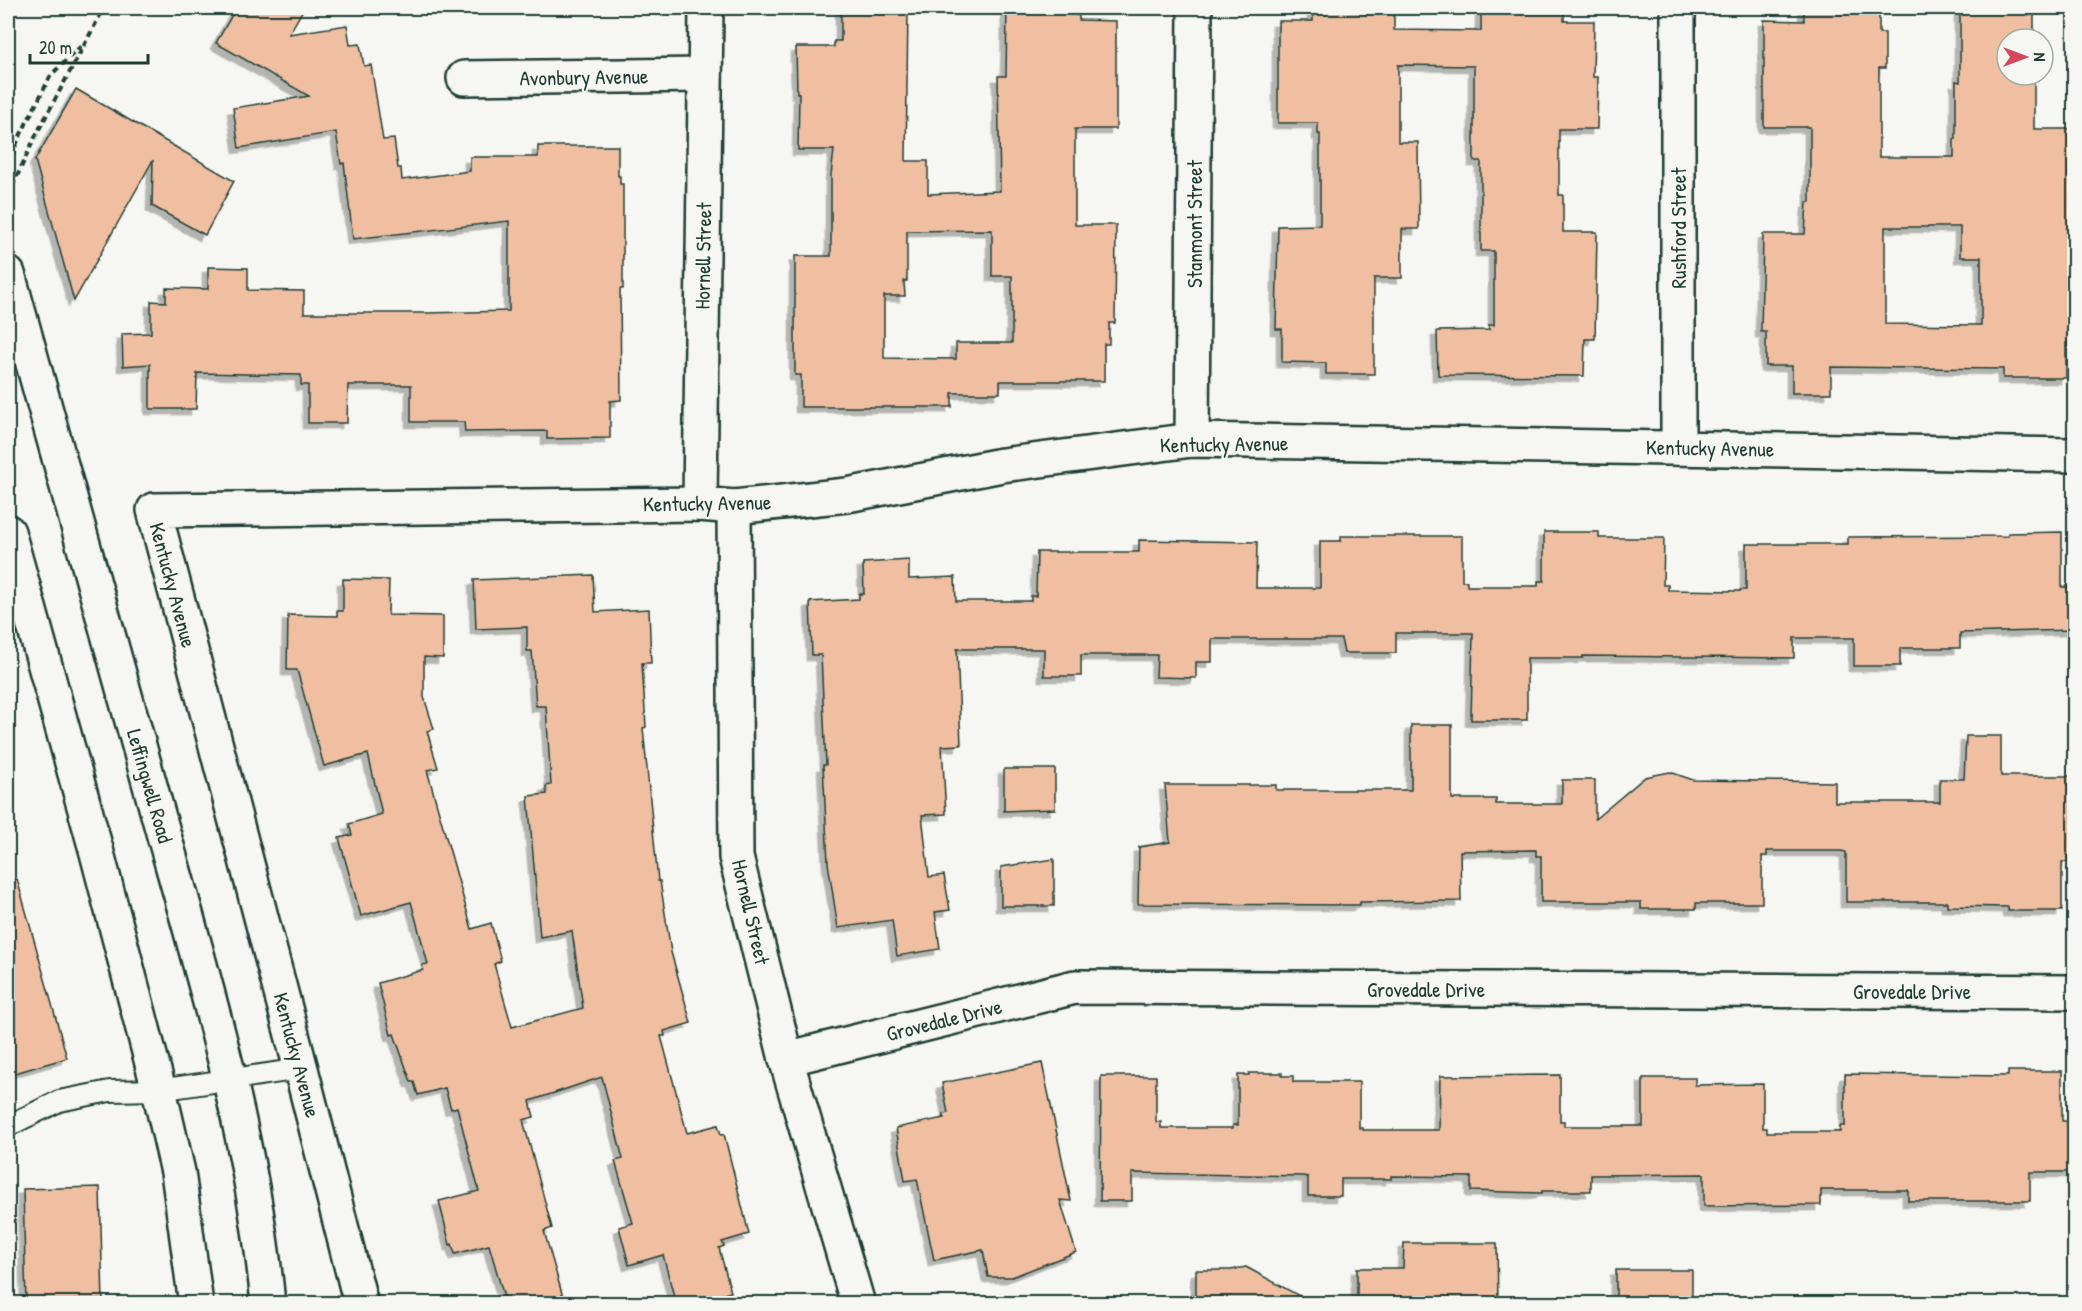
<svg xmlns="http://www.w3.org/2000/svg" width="2082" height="1311" viewBox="0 0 2082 1311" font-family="'Patrick Hand',sans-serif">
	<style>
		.building { fill: #f0bfa1; stroke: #1f3d34; stroke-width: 1.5; fill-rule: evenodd; filter: url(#shadow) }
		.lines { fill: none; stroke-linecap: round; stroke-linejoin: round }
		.lane-casing { stroke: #1f3d34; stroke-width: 24 }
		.street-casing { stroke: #1f3d34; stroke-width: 38 }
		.secondary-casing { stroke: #1f3d34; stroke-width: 38 }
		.path { stroke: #1f3d34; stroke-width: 4; stroke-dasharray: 6 4.5; stroke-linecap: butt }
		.lane { stroke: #f6f6f2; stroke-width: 20 }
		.street { stroke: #f6f6f2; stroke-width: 33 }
		.secondary { stroke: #f6f6f2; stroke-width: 33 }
		.labels { text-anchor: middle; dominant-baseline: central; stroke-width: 4.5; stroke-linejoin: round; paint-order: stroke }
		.street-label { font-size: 21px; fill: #1f3d34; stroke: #f6f6f2 }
	</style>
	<defs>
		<filter id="shadow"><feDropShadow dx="-5.5" dy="5.5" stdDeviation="0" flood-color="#0004"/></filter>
	</defs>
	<rect width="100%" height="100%" fill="#f6f6f2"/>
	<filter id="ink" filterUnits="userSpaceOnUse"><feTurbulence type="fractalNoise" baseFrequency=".0167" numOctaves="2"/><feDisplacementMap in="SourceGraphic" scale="12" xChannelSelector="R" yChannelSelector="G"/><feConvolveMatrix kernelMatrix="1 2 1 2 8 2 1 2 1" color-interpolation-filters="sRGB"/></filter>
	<g filter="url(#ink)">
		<g class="building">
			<path d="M 236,8 L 304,8 L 289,34 L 347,25 L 350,45 L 360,44 L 364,66 L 371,65 L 383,140 L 394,139 L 398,168 L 401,168 L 402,180 L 470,171 L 470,157 L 538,157 L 538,146 L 618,146 L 618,176 L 620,176 L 620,184 L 623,184 L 623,289 L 620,289 L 621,400 L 610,401 L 610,438 L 547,439 L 547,431 L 465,432 L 464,422 L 411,422 L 411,385 L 348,385 L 347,423 L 308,423 L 308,385 L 301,385 L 301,375 L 197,373 L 196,409 L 150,409 L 150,364 L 123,366 L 122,334 L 151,333 L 151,301 L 166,302 L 166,288 L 208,289 L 208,267 L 248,268 L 248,290 L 304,291 L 304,313 L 426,313 L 509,311 L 509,221 L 353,239 L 344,163 L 341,164 L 336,132 L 239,148 L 233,108 L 309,96 L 216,43 Z"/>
			<path d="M 841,8 L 908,8 L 906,161 L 928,161 L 928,194 L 1000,191 L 998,76 L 1006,76 L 1007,8 L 1070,8 L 1070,14 L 1079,15 L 1079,20 L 1116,21 L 1116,129 L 1075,129 L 1075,225 L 1116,225 L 1115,323 L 1109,323 L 1109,344 L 1104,344 L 1104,381 L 1000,381 L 1000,393 L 952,393 L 952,407 L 801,407 L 801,375 L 795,375 L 795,256 L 831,256 L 831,175 L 834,150 L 798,150 L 799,93 L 797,93 L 796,47 L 834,47 L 834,41 L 841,41 ZM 992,230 L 992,276 L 1012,276 L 1012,343 L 956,343 L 956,359 L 884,358 L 884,296 L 905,296 L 904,281 L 907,281 L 907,231 Z"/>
			<path d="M 1316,8 L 1394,8 L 1394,30 L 1481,31 L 1481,11 L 1483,11 L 1483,8 L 1559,8 L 1559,11 L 1564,11 L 1564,21 L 1594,21 L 1593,77 L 1598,77 L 1597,129 L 1559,129 L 1559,195 L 1563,195 L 1563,232 L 1597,232 L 1595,339 L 1585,339 L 1584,376 L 1438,375 L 1437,331 L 1489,330 L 1489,325 L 1494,325 L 1494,251 L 1481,251 L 1481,161 L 1474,161 L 1474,66 L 1398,65 L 1398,142 L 1418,142 L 1419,229 L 1402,229 L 1402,278 L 1374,278 L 1374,374 L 1326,374 L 1326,363 L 1282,362 L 1282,329 L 1276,329 L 1278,226 L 1320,225 L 1320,134 L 1318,134 L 1318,123 L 1278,123 L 1278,21 L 1313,21 L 1313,11 L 1316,11 Z"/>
			<path d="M 1804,8 L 1879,8 L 1879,33 L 1885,33 L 1885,68 L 1879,68 L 1879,157 L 1954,157 L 1954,139 L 1956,139 L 1956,81 L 1960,82 L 1960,8 L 2034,8 L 2034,39 L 2007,39 L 2007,75 L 2034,75 L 2034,129 L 2074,129 L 2074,343 L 2066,343 L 2066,378 L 2003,378 L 2003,369 L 1831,367 L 1831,393 L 1792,393 L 1792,366 L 1766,366 L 1766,332 L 1761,332 L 1763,234 L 1805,234 L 1807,202 L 1810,202 L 1810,127 L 1764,127 L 1764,20 L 1804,21 ZM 1885,227 L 1960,227 L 1960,257 L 1981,257 L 1981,325 L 1885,324 Z"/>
			<path d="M 76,89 L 234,181 L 205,235 L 152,206 L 153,160 L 74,301 L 35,160 Z"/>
			<path d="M 1544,532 L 1599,532 L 1599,538 L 1664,538 L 1663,585 L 1668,585 L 1668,590 L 1740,591 L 1740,590 L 1746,590 L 1746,544 L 1848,544 L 1848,537 L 2008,536 L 2008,533 L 2062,532 L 2062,587 L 2074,587 L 2074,630 L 1960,633 L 1960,648 L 1900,648 L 1900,666 L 1854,666 L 1854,638 L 1794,638 L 1794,658 L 1583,656 L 1583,658 L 1527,658 L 1527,720 L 1471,720 L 1473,633 L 1396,633 L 1396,653 L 1344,653 L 1341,639 L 1212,639 L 1212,662 L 1196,662 L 1196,678 L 1156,677 L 1157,655 L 1081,655 L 1081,676 L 1044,676 L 1044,649 L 957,649 L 961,745 L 942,746 L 946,814 L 922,815 L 929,877 L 944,875 L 950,910 L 935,912 L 940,949 L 897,956 L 892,920 L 838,928 L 828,863 L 823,765 L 826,765 L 821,655 L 812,655 L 810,602 L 859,599 L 859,594 L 864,594 L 863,563 L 909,560 L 909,579 L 955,577 L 956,601 L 1031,601 L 1031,596 L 1036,596 L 1037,552 L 1139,552 L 1139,540 L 1257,542 L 1256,588 L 1320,588 L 1320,541 L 1341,541 L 1341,536 L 1462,536 L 1462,581 L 1467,581 L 1467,586 L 1538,586 L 1538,581 L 1544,581 Z"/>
			<path d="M 593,575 L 595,612 L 649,609 L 651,663 L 642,663 L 646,727 L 643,728 L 658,881 L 660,881 L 671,952 L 691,1023 L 664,1031 L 665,1036 L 661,1036 L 687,1133 L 718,1125 L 721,1135 L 724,1134 L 749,1234 L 722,1242 L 724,1246 L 719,1248 L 731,1292 L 690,1304 L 676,1304 L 663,1255 L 629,1265 L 619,1227 L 633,1223 L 615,1161 L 623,1159 L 602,1077 L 530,1101 L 534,1117 L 523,1120 L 552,1228 L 544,1231 L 565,1304 L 506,1304 L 489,1245 L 455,1254 L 452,1244 L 450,1245 L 439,1201 L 479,1191 L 457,1107 L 451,1109 L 445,1088 L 418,1095 L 414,1082 L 411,1082 L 394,1034 L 391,1035 L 378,983 L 423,970 L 422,965 L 428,964 L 411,902 L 361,916 L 339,838 L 352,835 L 349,824 L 382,814 L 368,754 L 324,766 L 297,670 L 287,670 L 288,615 L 337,616 L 337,611 L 343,611 L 343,579 L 389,580 L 388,615 L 443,616 L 443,658 L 424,657 L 424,697 L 434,729 L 427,731 L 438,768 L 427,770 L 472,929 L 491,923 L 501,961 L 494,964 L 512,1027 L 583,1008 L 572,931 L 540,937 L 528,796 L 547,794 L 546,786 L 551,785 L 546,706 L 536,706 L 532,651 L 527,651 L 527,627 L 476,629 L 474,580 Z"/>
			<path d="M 1411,725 L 1452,725 L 1452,799 L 1496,799 L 1496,804 L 1562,804 L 1562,780 L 1595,780 L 1595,819 L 1645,777 L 1670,772 L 1693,780 L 1835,782 L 1835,802 L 1940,802 L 1940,779 L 1964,779 L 1966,736 L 2001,736 L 2001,776 L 2074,776 L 2074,857 L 2068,856 L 2068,862 L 2062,862 L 2062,911 L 2008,911 L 2008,907 L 1947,906 L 1947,902 L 1846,902 L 1846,852 L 1841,851 L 1767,851 L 1767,856 L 1762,856 L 1762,903 L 1696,903 L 1696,909 L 1641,909 L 1641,902 L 1541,902 L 1541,856 L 1536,856 L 1536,850 L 1460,851 L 1461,901 L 1360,902 L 1360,905 L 1138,904 L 1139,847 L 1170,842 L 1165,785 L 1276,785 L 1276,790 L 1411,790 Z"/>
			<path d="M 1004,769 L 1055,769 L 1055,809 L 1004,811 Z"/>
			<path d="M 1054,859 L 1054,906 L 1001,906 L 1001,867 Z"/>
			<path d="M 17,879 L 67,1058 L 8,1075 L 8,880 Z"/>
			<path d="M 1042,1063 L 1071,1201 L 1060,1200 L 1076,1252 L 1012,1277 L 988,1277 L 983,1250 L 934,1260 L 917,1179 L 905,1181 L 896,1128 L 944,1118 L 944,1114 L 948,1113 L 942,1083 Z"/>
			<path d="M 2008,1071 L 2062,1071 L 2062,1121 L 2067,1121 L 2067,1126 L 2074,1126 L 2074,1172 L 2030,1172 L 2030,1201 L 1908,1201 L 1908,1190 L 1821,1190 L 1821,1205 L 1704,1206 L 1704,1174 L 1591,1175 L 1591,1191 L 1542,1191 L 1542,1193 L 1471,1191 L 1471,1177 L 1391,1176 L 1391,1179 L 1341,1179 L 1341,1196 L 1308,1196 L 1308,1177 L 1303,1176 L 1132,1173 L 1132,1201 L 1100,1201 L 1101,1076 L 1156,1076 L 1156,1122 L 1161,1122 L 1161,1128 L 1233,1128 L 1233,1125 L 1238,1125 L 1238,1075 L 1249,1075 L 1249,1073 L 1282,1073 L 1282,1076 L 1293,1076 L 1293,1082 L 1359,1082 L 1359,1128 L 1363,1128 L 1363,1130 L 1439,1130 L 1440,1076 L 1560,1075 L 1560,1121 L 1564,1121 L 1564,1126 L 1643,1126 L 1643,1078 L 1695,1078 L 1695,1085 L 1763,1084 L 1763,1128 L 1767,1128 L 1767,1132 L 1840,1132 L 1840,1126 L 1845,1126 L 1845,1074 L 2008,1076 Z"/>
			<path d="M 100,1187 L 103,1304 L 26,1304 L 23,1189 Z"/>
			<path d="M 1404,1243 L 1497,1243 L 1498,1304 L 1357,1304 L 1357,1268 L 1403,1268 Z"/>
			<path d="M 1246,1267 L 1314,1304 L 1196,1304 L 1196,1270 L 1231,1270 Z"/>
			<rect x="1616" y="1270" width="76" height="34"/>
		</g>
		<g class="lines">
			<defs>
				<path id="lane" d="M 8,1126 L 59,1101 L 110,1091 L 159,1090 L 301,1069"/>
				<g id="street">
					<path d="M 1678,8 L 1678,448"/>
					<path d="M 464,78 L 705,75"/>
					<path d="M 1192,440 L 1195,8"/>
					<path d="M 700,504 L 706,8"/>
					<path d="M 734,507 L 736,857 L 786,1059 L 858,1304"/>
					<path d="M 786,1059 L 1075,987 L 2074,992"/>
					<path d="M 361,1304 L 301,1069 L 154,510 L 700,504 L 734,507 L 847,495 L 1002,465 L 1192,440 L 2074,455"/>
				</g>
				<g id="secondary">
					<path d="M 8,274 C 58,457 109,641 161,825 C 205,982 253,1140 268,1304"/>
					<path d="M 8,532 L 97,853 L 159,1090 L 178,1172 L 196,1304"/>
				</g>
			</defs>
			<use href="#lane" class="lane-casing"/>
			<use href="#street" class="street-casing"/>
			<use href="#secondary" class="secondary-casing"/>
			<g class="path">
				<path d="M 8,166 L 19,138 L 51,75 L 82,45"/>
				<path d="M 8,196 L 36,135 L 104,8"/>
			</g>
			<use href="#lane" class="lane"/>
			<use href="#street" class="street"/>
			<use href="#secondary" class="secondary"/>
		</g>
	</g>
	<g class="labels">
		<g class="street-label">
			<text transform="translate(584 77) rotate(-1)">Avonbury Avenue</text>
			<text transform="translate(1194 224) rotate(-90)">Stanmont Street</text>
			<text transform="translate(1678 228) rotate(-90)">Rushford Street</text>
			<text transform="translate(703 256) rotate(-89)">Hornell Street</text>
			<text transform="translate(1224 444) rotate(-1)">Kentucky Avenue</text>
			<text transform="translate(1710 448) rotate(1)">Kentucky Avenue</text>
			<text transform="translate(707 503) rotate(-1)">Kentucky Avenue</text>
			<text transform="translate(173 585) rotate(75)">Kentucky Avenue</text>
			<text transform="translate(150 786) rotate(74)">Leffingwell Road</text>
			<text transform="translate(751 912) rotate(77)">Hornell Street</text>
			<text x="1426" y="989">Grovedale Drive</text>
			<text x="1912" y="991">Grovedale Drive</text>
			<text transform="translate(944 1020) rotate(-14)">Grovedale Drive</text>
			<text transform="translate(297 1055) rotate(75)">Kentucky Avenue</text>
		</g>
	</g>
	<rect width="2082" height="1311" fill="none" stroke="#f6f6f2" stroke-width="30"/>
	<rect x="15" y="15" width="2052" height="1281" fill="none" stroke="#1f3d34" stroke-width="2" filter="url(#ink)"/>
	<g transform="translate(2025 57) rotate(90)"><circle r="28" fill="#f6f6f2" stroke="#a0aca6" stroke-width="1.5"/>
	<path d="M0-4.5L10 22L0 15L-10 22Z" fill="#d1495b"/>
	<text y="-9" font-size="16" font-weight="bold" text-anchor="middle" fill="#1f3d34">N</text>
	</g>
	<path d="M30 54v9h118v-9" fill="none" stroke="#1f3d34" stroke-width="3"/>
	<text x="39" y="54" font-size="18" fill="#1f3d34" stroke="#f6f6f2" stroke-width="4.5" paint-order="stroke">20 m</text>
</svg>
